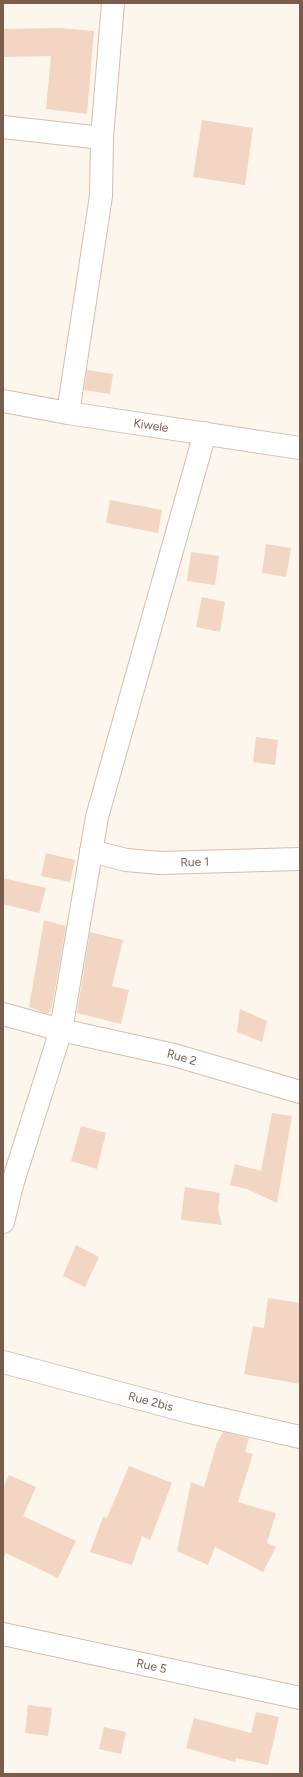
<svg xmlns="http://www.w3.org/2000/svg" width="303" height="1777" viewBox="0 0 303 1777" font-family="Figtree,sans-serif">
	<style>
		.building { fill: #f3d5c3 }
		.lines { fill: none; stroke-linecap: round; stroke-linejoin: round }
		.minor-casing { stroke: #d1beb0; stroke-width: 24 }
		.minor { stroke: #fff; stroke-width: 22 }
		.labels { text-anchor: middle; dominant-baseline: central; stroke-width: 3.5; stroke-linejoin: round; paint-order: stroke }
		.street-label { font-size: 12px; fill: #7a5c4d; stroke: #fffaf3 }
	</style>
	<rect width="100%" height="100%" fill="#fdf6ec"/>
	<g class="building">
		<path d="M 59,28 L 94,31 L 87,114 L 46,109 L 51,56 L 3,57 L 3,29 Z"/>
		<path d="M 202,120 L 253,128 L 245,185 L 193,177 Z"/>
		<path d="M 87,370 L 113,374 L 110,394 L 84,390 Z"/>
		<path d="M 110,500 L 162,510 L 158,533 L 106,523 Z"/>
		<path d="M 266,544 L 291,548 L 286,577 L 262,573 Z"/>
		<path d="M 191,552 L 219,556 L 215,585 L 187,581 Z"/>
		<path d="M 202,597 L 225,602 L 220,632 L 196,627 Z"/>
		<path d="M 256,737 L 278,740 L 275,765 L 253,762 Z"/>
		<path d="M 46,853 L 75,860 L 70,882 L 41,876 Z"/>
		<path d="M 3,878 L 46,888 L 39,913 L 3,904 Z"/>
		<path d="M 44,920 L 66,926 L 52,1007 L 48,1014 L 29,1007 Z"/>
		<path d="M 90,932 L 123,940 L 112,986 L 129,990 L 121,1024 L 77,1013 Z"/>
		<path d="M 240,1009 L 267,1021 L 262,1042 L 237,1032 Z"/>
		<path d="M 272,1113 L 292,1116 L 277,1203 L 247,1189 L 230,1185 L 235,1164 L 261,1171 Z"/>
		<path d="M 81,1126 L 106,1133 L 97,1169 L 71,1161 Z"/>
		<path d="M 185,1187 L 220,1193 L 218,1210 L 222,1225 L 181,1220 Z"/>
		<path d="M 76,1245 L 99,1257 L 85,1287 L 63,1276 Z"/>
		<path d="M 268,1298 L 300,1303 L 300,1384 L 244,1374 L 253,1326 L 264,1328 Z"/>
		<path d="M 223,1432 L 249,1438 L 245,1452 L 253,1454 L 238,1502 L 276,1513 L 267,1543 L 276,1547 L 263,1572 L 215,1547 L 208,1565 L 177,1551 L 191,1482 L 204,1487 L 217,1443 Z"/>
		<path d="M 129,1466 L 172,1483 L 150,1540 L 142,1536 L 132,1565 L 90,1552 L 103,1517 L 107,1518 Z"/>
		<path d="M 9,1475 L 36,1487 L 23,1516 L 76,1541 L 58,1578 L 6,1553 L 3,1559 L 3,1488 Z"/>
		<path d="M 28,1705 L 52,1708 L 48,1736 L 25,1733 Z"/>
		<path d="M 256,1712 L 279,1717 L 268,1765 L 236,1758 L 235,1762 L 186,1748 L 194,1718 L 251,1733 Z"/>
		<path d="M 104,1727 L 126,1732 L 121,1754 L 99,1749 Z"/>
	</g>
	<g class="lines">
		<defs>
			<g id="minor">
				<path d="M 3,127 L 102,138"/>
				<path id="s1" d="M 3,401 L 68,413 L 300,448"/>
				<path d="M 68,413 L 101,196 L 102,138 L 113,3"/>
				<path id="s2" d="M 91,851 L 126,860 L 160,863 L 300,859"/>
				<path id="s3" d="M 3,1014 L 61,1030 L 174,1055 L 300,1092"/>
				<path d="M 3,1222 L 12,1185 L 61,1030 L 97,817 L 205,433"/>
				<path id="s4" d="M 3,1362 L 190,1412 L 300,1437"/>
				<path id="s5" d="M 3,1634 L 300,1698"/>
			</g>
		</defs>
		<use href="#minor" class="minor-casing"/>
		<use href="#minor" class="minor"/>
	</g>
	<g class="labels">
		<g class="street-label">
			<text stroke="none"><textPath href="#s1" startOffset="150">Kiwele</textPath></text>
			<text stroke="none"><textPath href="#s2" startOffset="105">Rue 1</textPath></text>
			<text stroke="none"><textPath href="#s3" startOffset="184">Rue 2</textPath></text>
			<text stroke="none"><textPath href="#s4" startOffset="153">Rue 2bis</textPath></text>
			<text stroke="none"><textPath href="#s5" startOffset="152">Rue 5</textPath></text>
		</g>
	</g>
	<rect width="303" height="1777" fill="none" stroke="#7a5c4d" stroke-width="8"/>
</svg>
